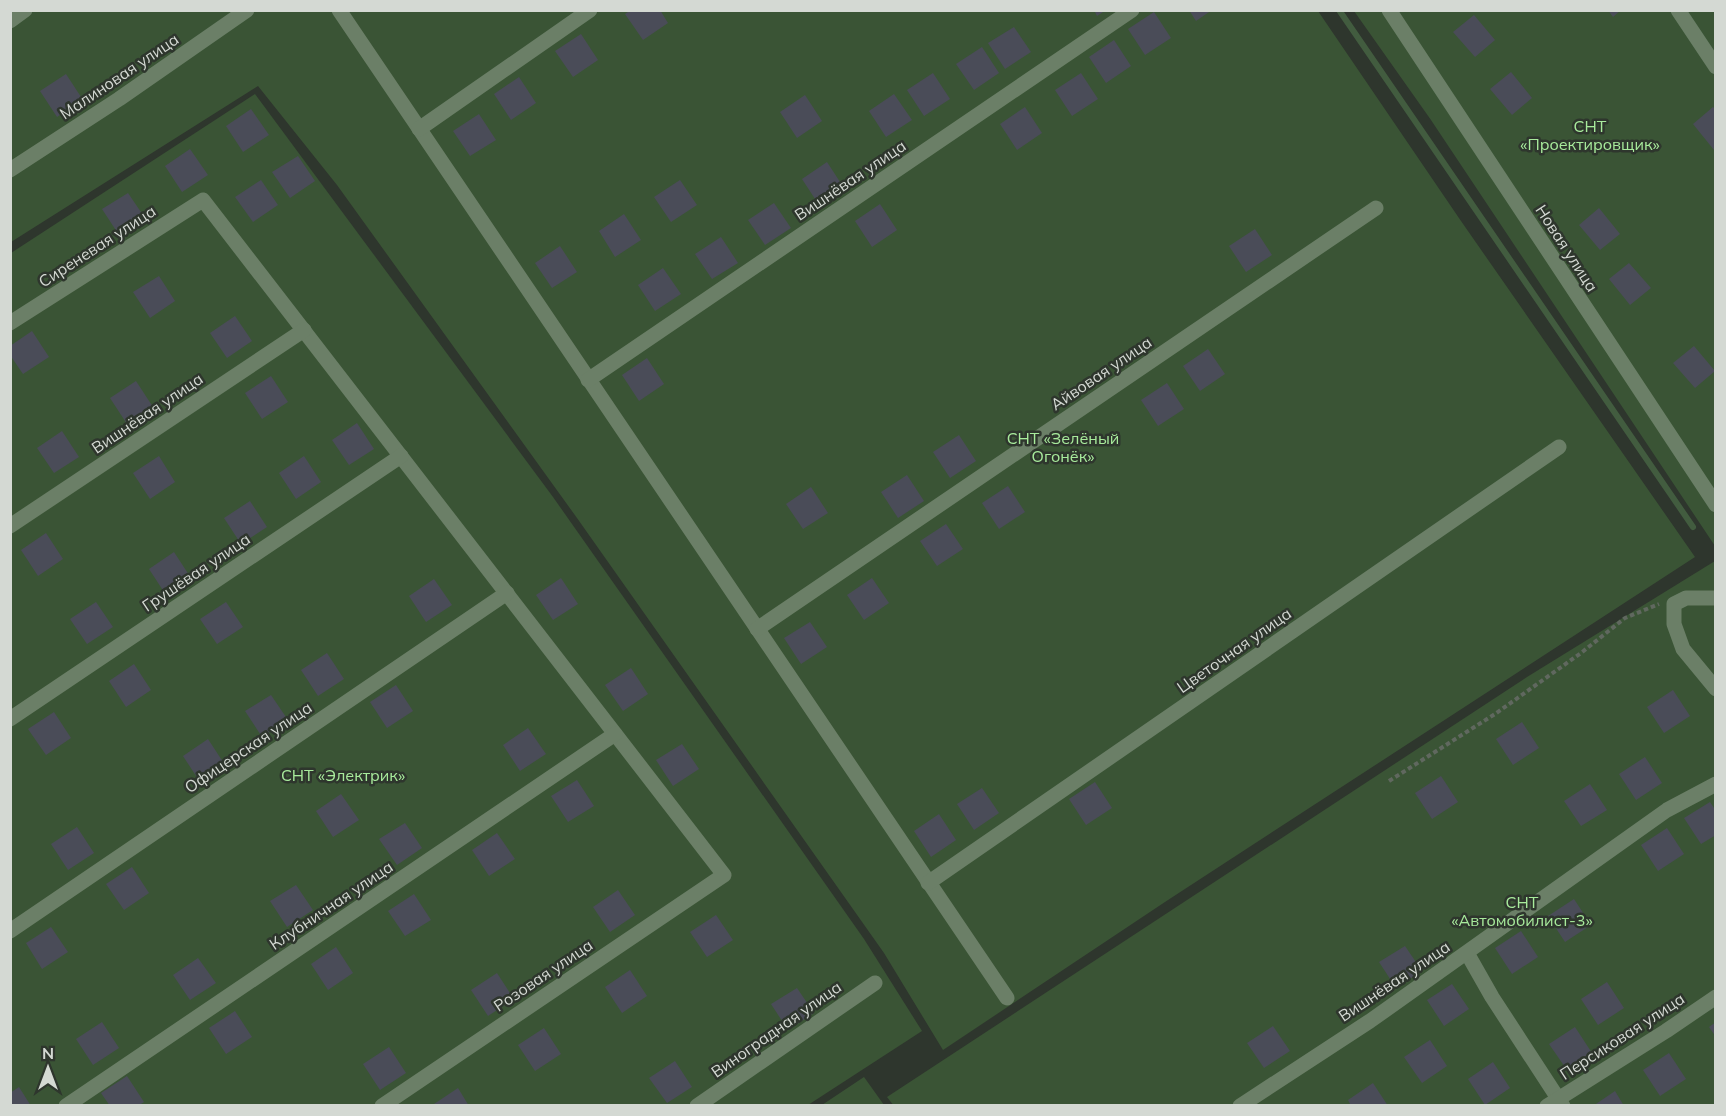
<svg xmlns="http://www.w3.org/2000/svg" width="1726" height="1116" viewBox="0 0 1726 1116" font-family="Mulish,sans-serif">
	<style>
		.green { fill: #3a5435 }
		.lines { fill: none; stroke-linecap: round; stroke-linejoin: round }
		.stream { stroke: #425c3f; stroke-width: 6 }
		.building { fill: #4a4c58 }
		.path { stroke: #60685f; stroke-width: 4; stroke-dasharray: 4.5 3; stroke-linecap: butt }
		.minor { stroke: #6b7f67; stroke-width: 15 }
		.labels { text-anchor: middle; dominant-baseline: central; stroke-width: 5; stroke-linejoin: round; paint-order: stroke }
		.street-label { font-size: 16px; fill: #d4d9d3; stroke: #2e362d }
		.park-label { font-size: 16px; fill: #a8eb9c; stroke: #2e362d }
	</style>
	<rect width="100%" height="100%" fill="#2e362d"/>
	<g class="green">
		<path d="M 11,11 L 1318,11 L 1461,221 L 1695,557 L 1168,900 L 943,1050 L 884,953 L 577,518 L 337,185 L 258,86 L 11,242 Z"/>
		<path d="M 1354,11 L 1715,11 L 1715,546 L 1431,120 Z"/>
		<path d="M 255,94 L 553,497 L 864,939 L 922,1031 L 808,1105 L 11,1106 L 11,253 Z"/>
		<path d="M 1715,561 L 1715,1105 L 894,1106 L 887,1097 L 1527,677 Z"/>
		<path d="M 864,1077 L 884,1105 L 822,1105 Z"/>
	</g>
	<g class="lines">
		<path class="stream" d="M 1339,10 L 1693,527"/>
	</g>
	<g class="building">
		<path d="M 631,10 L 660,10 L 668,23 L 643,40 L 625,14 Z"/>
		<path d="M 1094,10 L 1106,10 L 1097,16 Z"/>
		<path d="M 1189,10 L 1212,10 L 1196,21 Z"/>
		<path d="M 1608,10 L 1621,10 L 1613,17 Z"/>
		<path d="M 1154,12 L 1171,38 L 1145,55 L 1128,29 Z"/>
		<path d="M 1474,15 L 1495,40 L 1475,57 L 1453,32 Z"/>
		<path d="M 1014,27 L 1031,52 L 1005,69 L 988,43 Z"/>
		<path d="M 581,34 L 598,60 L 573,77 L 555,51 Z"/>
		<path d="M 1114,40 L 1131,66 L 1106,83 L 1089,57 Z"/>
		<path d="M 982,47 L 999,73 L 974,90 L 956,64 Z"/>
		<path d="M 1511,72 L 1532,98 L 1512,115 L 1490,89 Z"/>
		<path d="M 933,73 L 950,99 L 924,116 L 907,90 Z"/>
		<path d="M 1081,73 L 1098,99 L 1072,116 L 1055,90 Z"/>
		<path d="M 66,74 L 83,100 L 57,117 L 40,91 Z"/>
		<path d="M 519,77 L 536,103 L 511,120 L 494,94 Z"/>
		<path d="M 894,94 L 912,120 L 886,137 L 869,111 Z"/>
		<path d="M 805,95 L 822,121 L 797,138 L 780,112 Z"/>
		<path d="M 1025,107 L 1042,133 L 1017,150 L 1000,124 Z"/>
		<path d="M 1713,107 L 1716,110 L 1714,150 L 1693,124 Z"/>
		<path d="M 251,109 L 269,135 L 243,152 L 226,126 Z"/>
		<path d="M 479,114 L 496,140 L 470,156 L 453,131 Z"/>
		<path d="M 190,149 L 208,175 L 182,192 L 165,166 Z"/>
		<path d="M 298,156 L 315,181 L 290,198 L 272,172 Z"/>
		<path d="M 827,162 L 844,188 L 819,205 L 802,179 Z"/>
		<path d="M 261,180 L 278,205 L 253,222 L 235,197 Z"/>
		<path d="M 680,180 L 697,205 L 671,222 L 654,197 Z"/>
		<path d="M 128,193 L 145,218 L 119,235 L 102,209 Z"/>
		<path d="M 774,203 L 791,228 L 765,245 L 748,220 Z"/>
		<path d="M 880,204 L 897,230 L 872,247 L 855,221 Z"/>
		<path d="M 1599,208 L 1620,234 L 1600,250 L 1579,225 Z"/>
		<path d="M 624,214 L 641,240 L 615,257 L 599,231 Z"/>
		<path d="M 1255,229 L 1272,255 L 1246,272 L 1229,246 Z"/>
		<path d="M 721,237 L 738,263 L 712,279 L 695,254 Z"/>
		<path d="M 560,246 L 577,272 L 552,288 L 535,263 Z"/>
		<path d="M 1629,263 L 1651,288 L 1630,305 L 1609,279 Z"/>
		<path d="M 663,268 L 681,294 L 655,311 L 638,285 Z"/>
		<path d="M 159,276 L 175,301 L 150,318 L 133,292 Z"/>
		<path d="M 235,316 L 252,341 L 227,358 L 210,333 Z"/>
		<path d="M 32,331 L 49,357 L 23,374 L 10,355 L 10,346 Z"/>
		<path d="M 1694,346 L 1715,371 L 1695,388 L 1673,363 Z"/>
		<path d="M 1208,349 L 1225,374 L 1200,391 L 1183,366 Z"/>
		<path d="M 647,358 L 664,384 L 639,401 L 622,375 Z"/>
		<path d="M 271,376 L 288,402 L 262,419 L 245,393 Z"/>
		<path d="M 136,381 L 153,407 L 127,424 L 110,398 Z"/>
		<path d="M 1167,383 L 1184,409 L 1158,426 L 1141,400 Z"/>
		<path d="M 357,423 L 374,449 L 349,465 L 332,440 Z"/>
		<path d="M 62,431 L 79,457 L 54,473 L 37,448 Z"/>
		<path d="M 959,435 L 976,461 L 950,478 L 933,452 Z"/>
		<path d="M 159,456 L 175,482 L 150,499 L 133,473 Z"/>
		<path d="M 304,456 L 321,482 L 296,499 L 279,473 Z"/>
		<path d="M 907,475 L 924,501 L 898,518 L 881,492 Z"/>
		<path d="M 1008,486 L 1025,512 L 999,529 L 982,503 Z"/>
		<path d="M 811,487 L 828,513 L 803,529 L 786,504 Z"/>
		<path d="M 250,501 L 267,527 L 241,544 L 224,518 Z"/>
		<path d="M 946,524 L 963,549 L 937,566 L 920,541 Z"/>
		<path d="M 46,533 L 63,559 L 38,576 L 21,550 Z"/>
		<path d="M 174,552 L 191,578 L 166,595 L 149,569 Z"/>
		<path d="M 561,578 L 578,604 L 553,620 L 536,595 Z"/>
		<path d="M 872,578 L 889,603 L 864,620 L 847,595 Z"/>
		<path d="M 434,579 L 452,605 L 426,622 L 409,596 Z"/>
		<path d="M 96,602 L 113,627 L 87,644 L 70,619 Z"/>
		<path d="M 226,602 L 243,627 L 217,644 L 200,619 Z"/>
		<path d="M 810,622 L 827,647 L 801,664 L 784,638 Z"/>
		<path d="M 327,653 L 344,679 L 318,696 L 301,670 Z"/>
		<path d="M 134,664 L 151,690 L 126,707 L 109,681 Z"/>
		<path d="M 631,668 L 648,694 L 623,711 L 605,685 Z"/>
		<path d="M 396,685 L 413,711 L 387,728 L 370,702 Z"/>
		<path d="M 1673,690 L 1690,716 L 1664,733 L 1647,707 Z"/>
		<path d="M 271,695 L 288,720 L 262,737 L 245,711 Z"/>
		<path d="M 54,712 L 71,738 L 46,755 L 28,729 Z"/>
		<path d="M 1522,722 L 1539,748 L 1513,765 L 1496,739 Z"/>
		<path d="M 528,728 L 546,754 L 520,771 L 503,745 Z"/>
		<path d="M 208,739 L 225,765 L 200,782 L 183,756 Z"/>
		<path d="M 682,744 L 699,769 L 673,786 L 656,760 Z"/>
		<path d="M 1645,757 L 1662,783 L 1636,800 L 1619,774 Z"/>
		<path d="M 1441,776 L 1458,802 L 1432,819 L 1415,793 Z"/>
		<path d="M 577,780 L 594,806 L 568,822 L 551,796 Z"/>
		<path d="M 1095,782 L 1112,808 L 1086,825 L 1069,799 Z"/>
		<path d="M 1590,784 L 1607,810 L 1581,826 L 1564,801 Z"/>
		<path d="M 982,788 L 999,813 L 974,830 L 957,804 Z"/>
		<path d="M 341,794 L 359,820 L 333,837 L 316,811 Z"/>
		<path d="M 1710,802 L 1716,811 L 1716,835 L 1701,844 L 1684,818 Z"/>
		<path d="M 939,814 L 956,840 L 931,857 L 914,831 Z"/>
		<path d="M 405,823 L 422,848 L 397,865 L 379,839 Z"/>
		<path d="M 77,827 L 94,853 L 68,870 L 51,844 Z"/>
		<path d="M 1667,828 L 1684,854 L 1658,871 L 1641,845 Z"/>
		<path d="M 497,833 L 515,859 L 489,876 L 472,850 Z"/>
		<path d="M 132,867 L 149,893 L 124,910 L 106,884 Z"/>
		<path d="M 296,885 L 313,910 L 287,927 L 270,901 Z"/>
		<path d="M 618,890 L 635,915 L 610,932 L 593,907 Z"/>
		<path d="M 414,894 L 431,920 L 405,936 L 388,911 Z"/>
		<path d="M 1574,899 L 1591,925 L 1565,942 L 1548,916 Z"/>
		<path d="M 716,915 L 733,940 L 707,957 L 690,932 Z"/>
		<path d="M 51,927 L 68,952 L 42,969 L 26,943 Z"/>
		<path d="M 1521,931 L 1538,957 L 1512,974 L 1495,948 Z"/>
		<path d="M 1405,946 L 1422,971 L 1396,988 L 1379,962 Z"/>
		<path d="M 336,947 L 353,973 L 328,990 L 311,964 Z"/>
		<path d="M 198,958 L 216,983 L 190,1000 L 173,975 Z"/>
		<path d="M 630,970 L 647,996 L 622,1013 L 605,987 Z"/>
		<path d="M 497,973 L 514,999 L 488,1016 L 471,990 Z"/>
		<path d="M 1607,982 L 1624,1008 L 1598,1025 L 1581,999 Z"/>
		<path d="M 1452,984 L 1469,1009 L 1444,1026 L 1427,1000 Z"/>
		<path d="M 797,988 L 814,1013 L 788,1030 L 771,1004 Z"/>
		<path d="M 235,1011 L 252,1037 L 226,1054 L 209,1028 Z"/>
		<path d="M 102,1022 L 119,1048 L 93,1065 L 76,1039 Z"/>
		<path d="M 1716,1022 L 1716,1037 L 1709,1027 Z"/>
		<path d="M 1273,1026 L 1290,1051 L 1264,1068 L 1247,1043 Z"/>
		<path d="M 1575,1027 L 1592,1053 L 1567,1070 L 1549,1044 Z"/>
		<path d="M 544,1028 L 561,1054 L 535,1071 L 518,1045 Z"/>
		<path d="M 1430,1040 L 1447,1066 L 1422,1083 L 1404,1057 Z"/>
		<path d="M 389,1047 L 406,1073 L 380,1090 L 363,1064 Z"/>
		<path d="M 1669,1053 L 1686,1079 L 1660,1096 L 1643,1070 Z"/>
		<path d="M 675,1061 L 692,1087 L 667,1103 L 649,1078 Z"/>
		<path d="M 1493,1062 L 1510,1088 L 1485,1105 L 1468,1079 Z"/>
		<path d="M 127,1076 L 144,1102 L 138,1106 L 110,1106 L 101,1093 Z"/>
		<path d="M 1373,1083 L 1388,1106 L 1351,1106 L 1348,1100 Z"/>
		<path d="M 19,1087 L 31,1106 L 10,1106 L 10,1093 Z"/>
		<path d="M 458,1088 L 469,1106 L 431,1106 Z"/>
		<path d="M 1615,1091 L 1624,1106 L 1593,1106 Z"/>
	</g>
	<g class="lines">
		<path class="path" d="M 1389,781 L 1495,714 L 1581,653 L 1625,618 L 1659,604"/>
		<g class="minor">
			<path d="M 339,10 L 1007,998"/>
			<path d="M 1389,10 L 1716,505"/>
			<path d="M 1678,10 L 1716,67"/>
			<path d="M 10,21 L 25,10"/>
			<path d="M 419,129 L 590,10"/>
			<path d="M 10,170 L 119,99 L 247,10"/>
			<path d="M 10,323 L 203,200 L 724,875 L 382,1106"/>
			<path d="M 588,380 L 1132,10"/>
			<path d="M 10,526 L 304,330"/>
			<path d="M 1716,598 L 1686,598 L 1674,604 L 1674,624 L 1683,649 L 1716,689"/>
			<path d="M 757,629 L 1376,208"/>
			<path d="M 10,719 L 401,456"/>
			<path d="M 928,883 L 1559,447"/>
			<path d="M 10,931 L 507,593"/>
			<path d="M 1467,953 L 1492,997 L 1563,1106"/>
			<path d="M 66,1106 L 615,734"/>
			<path d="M 697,1106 L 875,983"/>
			<path d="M 1240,1106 L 1370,1021 L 1667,810 L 1716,784"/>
			<path d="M 1547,1106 L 1666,1031 L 1716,997"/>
		</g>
	</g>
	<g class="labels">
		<g class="street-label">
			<text transform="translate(119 76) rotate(-34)">Малиновая улица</text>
			<text transform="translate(850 180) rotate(-34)">Вишнёвая улица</text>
			<text transform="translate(97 246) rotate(-33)">Сиреневая улица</text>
			<text transform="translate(1567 248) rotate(57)">Новая улица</text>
			<text transform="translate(1101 373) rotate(-34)">Айвовая улица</text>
			<text transform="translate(147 413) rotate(-34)">Вишнёвая улица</text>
			<text transform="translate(196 572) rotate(-34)">Грушёвая улица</text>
			<text transform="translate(1234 650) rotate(-35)">Цветочная улица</text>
			<text transform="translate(248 747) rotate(-34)">Офицерская улица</text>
			<text transform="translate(331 905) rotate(-34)">Клубничная улица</text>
			<text transform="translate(543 975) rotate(-34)">Розовая улица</text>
			<text transform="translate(1394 981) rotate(-34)">Вишнёвая улица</text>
			<text transform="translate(776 1029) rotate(-35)">Виноградная улица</text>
			<text transform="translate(1622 1036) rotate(-33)">Персиковая улица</text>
		</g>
		<g class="park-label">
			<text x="1590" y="126">СНТ<tspan x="1590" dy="18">«Проектировщик»</tspan></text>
			<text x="1063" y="438">СНТ «Зелёный<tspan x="1063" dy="18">Огонёк»</tspan></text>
			<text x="343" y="775">СНТ «Электрик»</text>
			<text x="1522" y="902">СНТ<tspan x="1522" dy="18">«Автомобилист-3»</tspan></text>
		</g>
	</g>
	<rect width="1726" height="1116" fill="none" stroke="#d4d9d3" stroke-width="24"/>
	<g transform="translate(48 1068)" stroke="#2e362d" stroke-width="4.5" paint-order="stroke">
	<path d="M0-4.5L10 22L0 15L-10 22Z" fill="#d4d9d3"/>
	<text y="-9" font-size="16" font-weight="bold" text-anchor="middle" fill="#d4d9d3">N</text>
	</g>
</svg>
